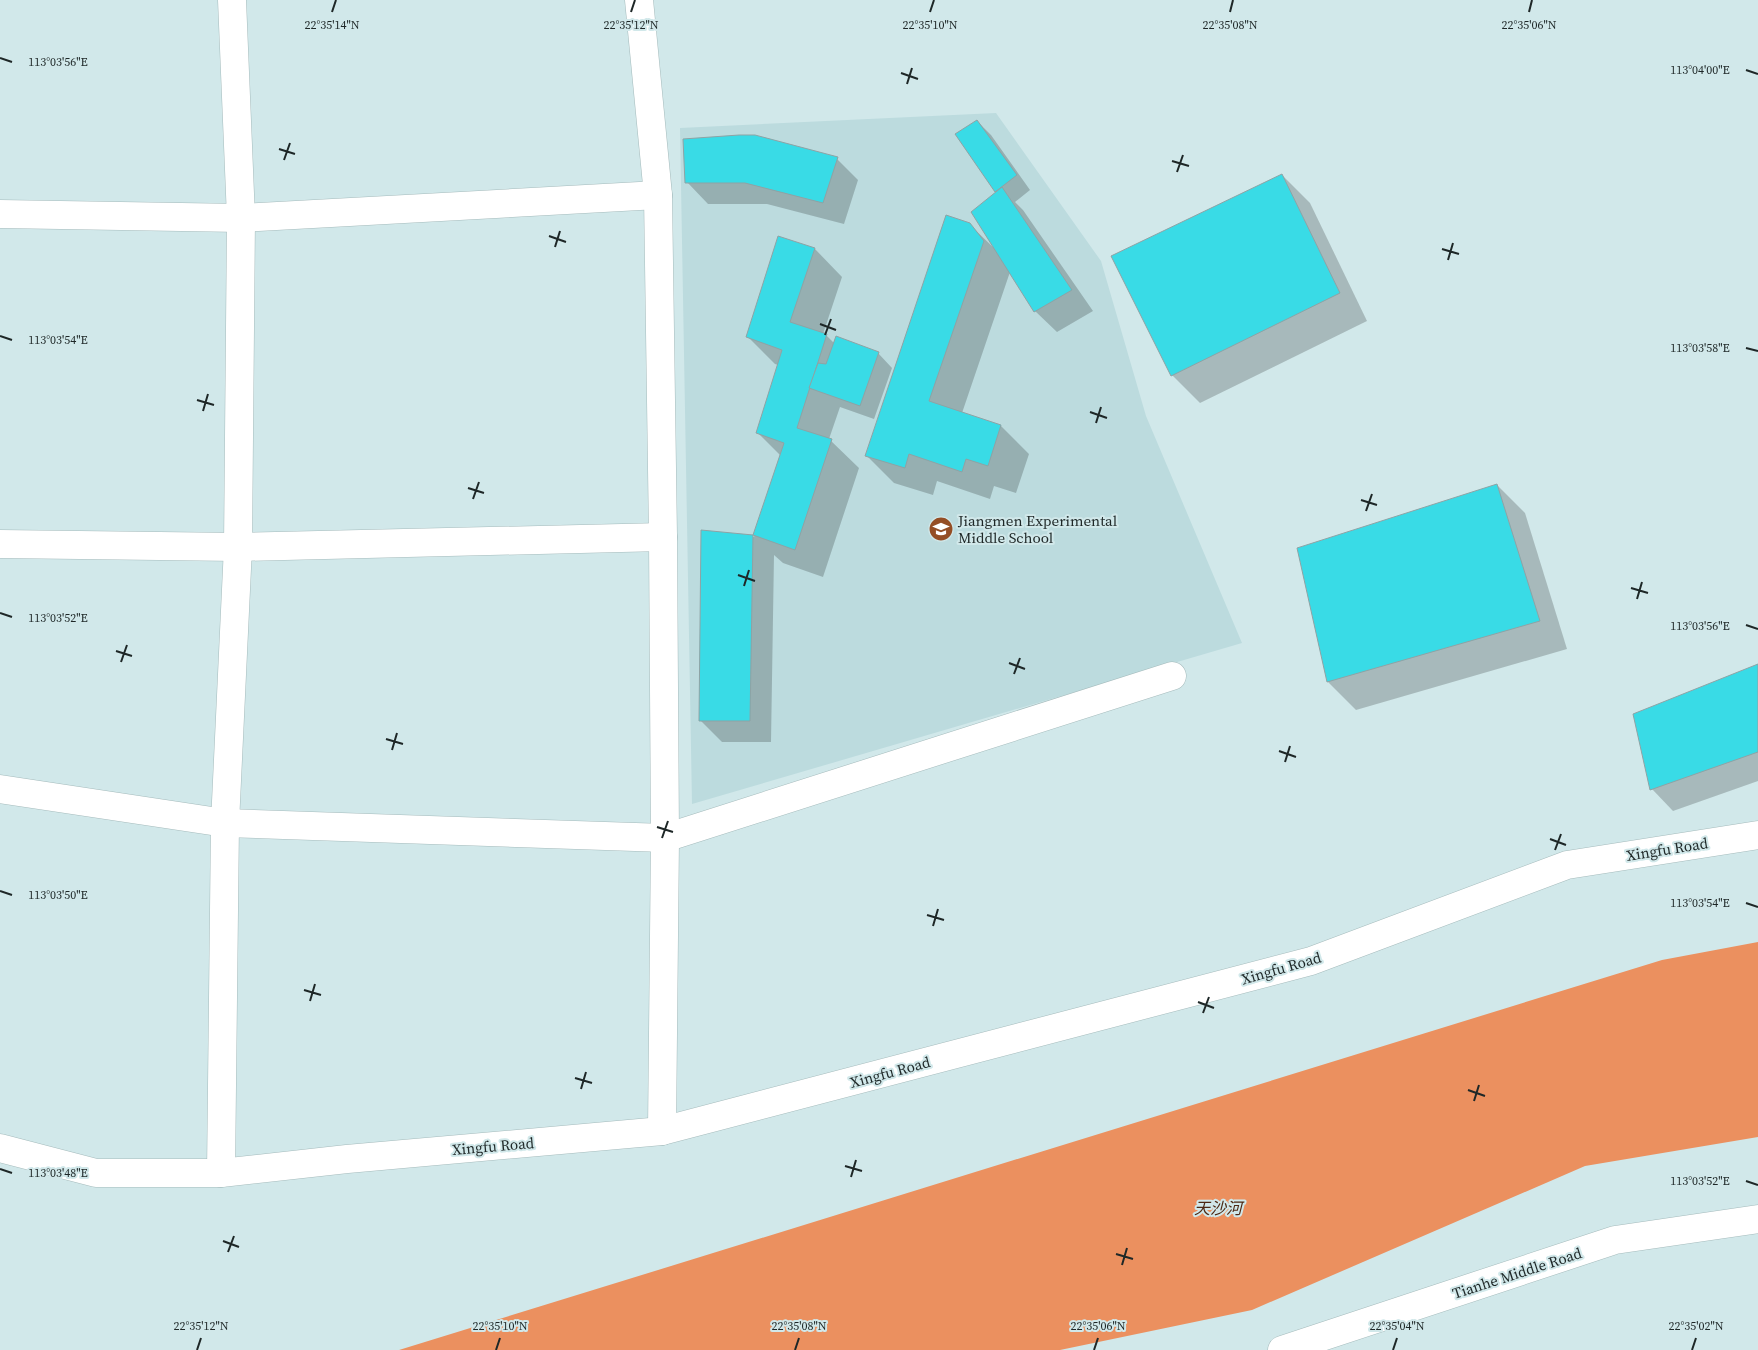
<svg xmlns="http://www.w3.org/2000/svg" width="1758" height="1350" viewBox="0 0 1758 1350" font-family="'Source Serif 4','Noto Sans SC',serif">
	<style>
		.built { fill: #bcdbde }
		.water { fill: #eb905f }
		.shadow { fill: #0003 }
		.building { fill: #39dbe6; stroke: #8ea3a5 }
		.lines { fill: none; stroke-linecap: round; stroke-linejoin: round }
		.street-casing { stroke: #a5bbbc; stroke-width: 29 }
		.street { stroke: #fff; stroke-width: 28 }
		.ticks { fill: none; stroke: #1e2727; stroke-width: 2 }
		.labels { text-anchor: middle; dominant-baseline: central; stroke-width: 4; stroke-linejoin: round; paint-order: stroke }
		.poi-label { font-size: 15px; fill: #1e2727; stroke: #d1e8ea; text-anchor: start }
		.street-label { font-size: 15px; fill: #1e2727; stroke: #d1e8ea }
		.water-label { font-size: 16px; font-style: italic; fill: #4c2813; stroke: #d1e8ea }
		.ticks-label { font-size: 12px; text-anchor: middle; fill: #1e2727; stroke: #d1e8ea; stroke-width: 4; stroke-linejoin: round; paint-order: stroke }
	</style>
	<rect width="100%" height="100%" fill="#d1e8ea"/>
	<path class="built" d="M 996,113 L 1101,261 L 1146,416 L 1242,643 L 692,804 L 680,128 Z"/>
	<path class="water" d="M 1758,942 L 1758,1137 L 1585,1166 L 1252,1310 L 1060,1350 L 399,1350 L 1662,960 Z"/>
	<g class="shadow">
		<path d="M 977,121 L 991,135 L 1030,190 L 1015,202 L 1023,210 L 1093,311 L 1057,332 L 1035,311 L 1010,272 L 962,413 L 1001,426 L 1029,454 L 1016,493 L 994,486 L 990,499 L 937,481 L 933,495 L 894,483 L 866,455 L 969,224 L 995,249 L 997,193 L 957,134 Z"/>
		<path d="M 837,159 L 858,180 L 844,224 L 767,204 L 708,204 L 687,182 Z"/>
		<path d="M 1282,175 L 1310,203 L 1367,321 L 1200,403 L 1172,375 Z"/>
		<path d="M 815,249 L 842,277 L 823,334 L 826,335 L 835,344 L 878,353 L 892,368 L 874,419 L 840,407 L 829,439 L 859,468 L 823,577 L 783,563 L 774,555 L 771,742 L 722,742 L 700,720 L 703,531 L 754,537 L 781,456 L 757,432 L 778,365 L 775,364 L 747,336 Z"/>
		<path d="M 1497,485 L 1525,513 L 1567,649 L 1356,710 L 1328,682 Z"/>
		<path d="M 1758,665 L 1758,781 L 1673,811 L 1652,789 Z"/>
	</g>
	<g class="building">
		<path d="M 977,120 L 1017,175 L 995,192 L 955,134 Z"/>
		<path d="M 739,135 L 755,135 L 838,157 L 823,203 L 745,183 L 685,183 L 683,139 Z"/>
		<path d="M 1282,174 L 1340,293 L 1171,376 L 1111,256 Z"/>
		<path d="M 1002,187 L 1072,290 L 1034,312 L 971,212 Z"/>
		<path d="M 946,215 L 970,223 L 984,241 L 929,401 L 1001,425 L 988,466 L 966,459 L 962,472 L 909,454 L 905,468 L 865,456 Z"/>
		<path d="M 778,236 L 815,248 L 790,322 L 827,334 L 797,428 L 832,439 L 795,550 L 753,535 L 784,443 L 756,433 L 782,350 L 746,337 Z"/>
		<path d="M 836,336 L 879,352 L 860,406 L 809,388 L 818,363 L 826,364 Z"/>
		<path d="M 1497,484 L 1540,621 L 1327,682 L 1297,548 Z"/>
		<path d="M 701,530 L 753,535 L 750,721 L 699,721 Z"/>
		<path d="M 1758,664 L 1758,752 L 1650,790 L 1633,714 Z"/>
	</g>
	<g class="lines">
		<defs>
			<g id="street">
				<path d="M 639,0 L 658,195 L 663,537 L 665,838 L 662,1131"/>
				<path d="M 0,214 L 241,218 L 658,195"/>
				<path d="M 0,544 L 238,547 L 663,537"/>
				<path d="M 0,789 L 225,823 L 665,838 L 1172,676"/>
				<path d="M 0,1148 L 96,1173 L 221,1173 L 347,1159 L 662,1131 L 1311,961 L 1567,865 L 1758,835"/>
				<path d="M 221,1173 L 225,823 L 238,547 L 241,218 L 232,0"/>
				<path d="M 1282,1350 L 1615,1240 L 1758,1219"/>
			</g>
		</defs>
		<use href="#street" class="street-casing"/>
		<use href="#street" class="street"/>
	</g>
	<path class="ticks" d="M 332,12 L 336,0M 631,12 L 635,0M 930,12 L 934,0M 1230,12 L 1233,0M 1529,12 L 1532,0M 0,58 L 12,62M 1746,70 L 1758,74M 901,73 L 918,79M 907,84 L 912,68M 279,149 L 295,154M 284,160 L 290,143M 1172,161 L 1189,166M 1177,172 L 1183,155M 549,236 L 566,242M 555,247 L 560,231M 1442,249 L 1459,254M 1448,260 L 1453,243M 820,324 L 836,330M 825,335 L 831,319M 0,336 L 12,340M 1746,348 L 1758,351M 197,400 L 214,405M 203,411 L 208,394M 1090,412 L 1107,418M 1096,423 L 1101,407M 468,488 L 484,493M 473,499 L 479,482M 1361,500 L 1377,505M 1366,511 L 1372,494M 738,575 L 755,581M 744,586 L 749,570M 1631,588 L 1648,593M 1637,599 L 1642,582M 0,613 L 12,617M 1746,625 L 1758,629M 116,651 L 132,656M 121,662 L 127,645M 1009,663 L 1025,669M 1014,674 L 1020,658M 386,739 L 403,744M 392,750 L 397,733M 1279,751 L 1296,757M 1285,762 L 1290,746M 657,827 L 673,832M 662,838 L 668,821M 1550,839 L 1566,845M 1555,850 L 1561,834M 0,891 L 12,895M 1746,903 L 1758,907M 927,915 L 944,920M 933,926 L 938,909M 304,990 L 321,995M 310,1001 L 315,984M 1198,1002 L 1214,1008M 1203,1013 L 1209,997M 575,1078 L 592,1083M 581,1089 L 586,1072M 1468,1090 L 1485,1096M 1474,1101 L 1479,1085M 845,1166 L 862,1171M 0,1169 L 12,1173M 851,1177 L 856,1160M 1746,1181 L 1758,1185M 223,1241 L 239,1247M 228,1252 L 234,1236M 1116,1254 L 1133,1259M 1122,1265 L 1127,1248M 197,1350 L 201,1338M 496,1350 L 500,1338M 795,1350 L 799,1338M 1094,1350 L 1098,1338M 1393,1350 L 1397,1338M 1692,1350 L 1696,1338"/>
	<defs>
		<symbol id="school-disc" viewBox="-11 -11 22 22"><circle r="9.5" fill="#944e25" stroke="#d1e8ea"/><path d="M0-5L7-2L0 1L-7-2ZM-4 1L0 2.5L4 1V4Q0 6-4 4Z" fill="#fff"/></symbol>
	</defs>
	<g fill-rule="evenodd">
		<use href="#school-disc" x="927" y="515" width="28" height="28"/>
	</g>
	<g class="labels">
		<g class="poi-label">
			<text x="958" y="520">Jiangmen Experimental<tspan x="958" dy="17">Middle School</tspan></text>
		</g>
		<g class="street-label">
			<text transform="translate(1667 849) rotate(-9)">Xingfu Road</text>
			<text transform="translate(1281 968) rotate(-16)">Xingfu Road</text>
			<text transform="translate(890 1072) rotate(-15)">Xingfu Road</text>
			<text transform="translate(493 1146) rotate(-5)">Xingfu Road</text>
			<text transform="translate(1517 1273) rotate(-18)">Tianhe Middle Road</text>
		</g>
		<g class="water-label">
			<text x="1218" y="1208">天沙河</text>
		</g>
	</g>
	<g class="ticks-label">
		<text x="332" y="29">22°35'14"N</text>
		<text x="631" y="29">22°35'12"N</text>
		<text x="930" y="29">22°35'10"N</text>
		<text x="1230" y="29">22°35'08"N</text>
		<text x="1529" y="29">22°35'06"N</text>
		<text x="58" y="66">113°03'56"E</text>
		<text x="1700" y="74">113°04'00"E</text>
		<text x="58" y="344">113°03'54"E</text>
		<text x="1700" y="352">113°03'58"E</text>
		<text x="58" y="622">113°03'52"E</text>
		<text x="1700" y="630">113°03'56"E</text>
		<text x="58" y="899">113°03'50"E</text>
		<text x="1700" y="907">113°03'54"E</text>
		<text x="58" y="1177">113°03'48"E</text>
		<text x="1700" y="1185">113°03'52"E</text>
		<text x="201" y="1330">22°35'12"N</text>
		<text x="500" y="1330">22°35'10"N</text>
		<text x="799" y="1330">22°35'08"N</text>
		<text x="1098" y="1330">22°35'06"N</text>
		<text x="1397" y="1330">22°35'04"N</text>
		<text x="1696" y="1330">22°35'02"N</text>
	</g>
</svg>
